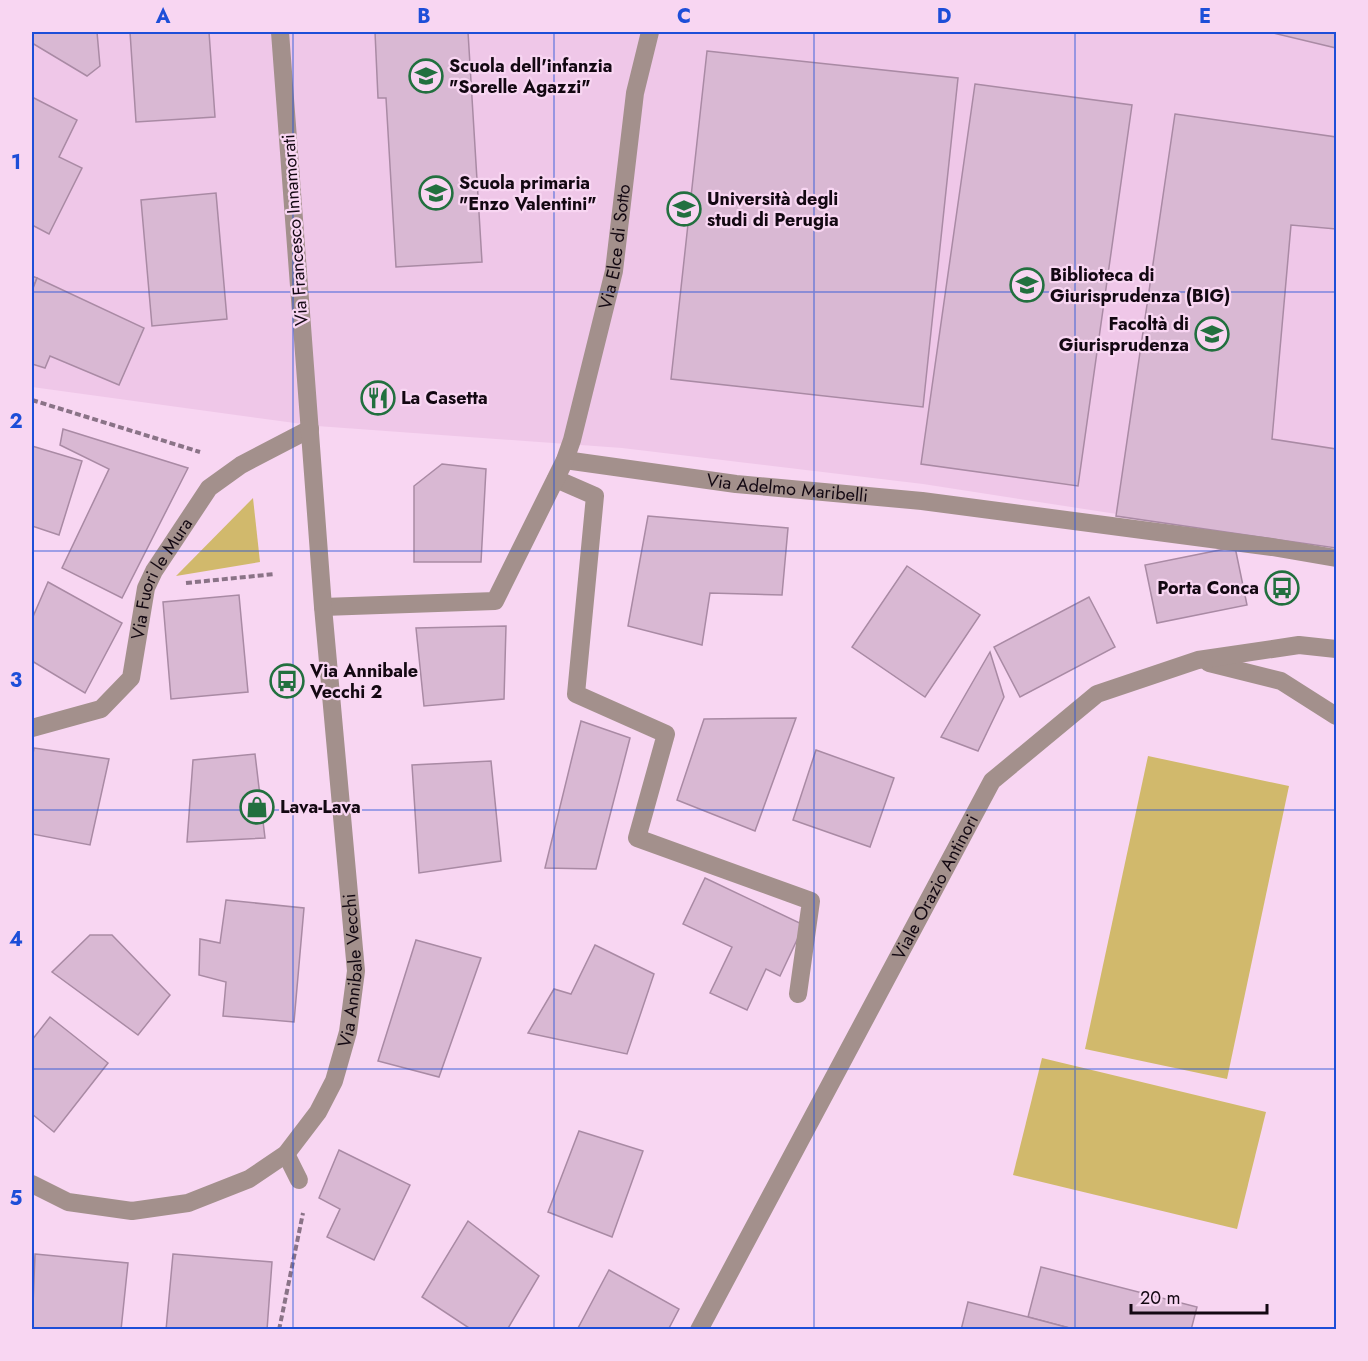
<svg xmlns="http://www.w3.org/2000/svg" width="1368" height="1361" viewBox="0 0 1368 1361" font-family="Jost,sans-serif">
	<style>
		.built { fill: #efc7e8 }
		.green { fill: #d1b96c }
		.building { fill: #d9b8d3; stroke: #a98aa4; stroke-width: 1.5 }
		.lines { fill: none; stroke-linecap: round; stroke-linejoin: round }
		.path { stroke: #8a7387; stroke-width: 4; stroke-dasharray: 6 3; stroke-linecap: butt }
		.minor { stroke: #a3908c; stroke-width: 18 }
		.grid { fill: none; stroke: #1d4ed8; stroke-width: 1.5; stroke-opacity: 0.55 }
		.labels { text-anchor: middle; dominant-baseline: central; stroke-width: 4.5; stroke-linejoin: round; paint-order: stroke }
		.poi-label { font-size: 18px; font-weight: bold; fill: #130812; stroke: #f8d6f2; text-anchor: start }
		.street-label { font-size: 18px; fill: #130812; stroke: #f8d6f2 }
		.neatline { fill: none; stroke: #1d4ed8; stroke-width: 2 }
		.grid-label { font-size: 20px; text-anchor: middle; font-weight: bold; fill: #1d4ed8 }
	</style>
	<rect width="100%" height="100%" fill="#f8d6f2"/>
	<path class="built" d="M 32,32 L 1336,32 L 1336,548 L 923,484 L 622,448 L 317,426 L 32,387 Z"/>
	<g class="green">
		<path d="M 253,498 L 260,562 L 176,576 Z"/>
		<path d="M 1148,756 L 1289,786 L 1227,1079 L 1085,1049 Z"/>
		<path d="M 1042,1058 L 1266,1112 L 1237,1229 L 1013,1175 Z"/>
	</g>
	<g class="building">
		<path d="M 32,32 L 97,32 L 100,66 L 87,76 L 32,43 Z"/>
		<path d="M 130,32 L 209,32 L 215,117 L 136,122 Z"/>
		<path d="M 375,32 L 468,32 L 482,262 L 396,267 L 386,98 L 378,98 Z"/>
		<path d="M 1269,32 L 1336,32 L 1336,48 Z"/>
		<path d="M 707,51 L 958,78 L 923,407 L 671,379 Z"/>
		<path d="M 975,84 L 1132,105 L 1078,486 L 921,464 Z"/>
		<path d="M 32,97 L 77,120 L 59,157 L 82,168 L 49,234 L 32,225 Z"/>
		<path d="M 1175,114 L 1336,137 L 1336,229 L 1291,225 L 1272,439 L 1336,449 L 1336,548 L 1116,516 Z"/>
		<path d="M 216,193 L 227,319 L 152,326 L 141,200 Z"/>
		<path d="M 32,276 L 37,278 L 32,291 Z"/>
		<path d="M 37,278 L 144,328 L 119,385 L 50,356 L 45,368 L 32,364 L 32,291 Z"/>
		<path d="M 63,429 L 188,468 L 122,598 L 62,568 L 109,469 L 60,445 Z"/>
		<path d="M 32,446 L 82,461 L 59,535 L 32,526 Z"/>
		<path d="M 442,464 L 486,469 L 481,562 L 414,562 L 414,486 Z"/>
		<path d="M 648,516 L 788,528 L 782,595 L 710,593 L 702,645 L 628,626 Z"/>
		<path d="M 1235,547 L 1247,605 L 1157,623 L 1145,565 Z"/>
		<path d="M 907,566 L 980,615 L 925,697 L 852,647 Z"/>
		<path d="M 48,582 L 122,623 L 85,693 L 32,661 L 32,619 Z"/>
		<path d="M 239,595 L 248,692 L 171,699 L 163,602 Z"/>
		<path d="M 1089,597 L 1115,647 L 1020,697 L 994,647 Z"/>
		<path d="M 506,626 L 504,699 L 424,706 L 416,628 Z"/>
		<path d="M 990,652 L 1004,697 L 978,751 L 941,737 Z"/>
		<path d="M 796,718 L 755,831 L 677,800 L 704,719 Z"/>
		<path d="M 581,721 L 630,738 L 596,869 L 545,868 Z"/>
		<path d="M 34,748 L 109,759 L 90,845 L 32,834 L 32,759 Z"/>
		<path d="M 816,750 L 894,778 L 870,847 L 793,820 Z"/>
		<path d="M 255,754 L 265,838 L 187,842 L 193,760 Z"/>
		<path d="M 491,761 L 501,861 L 419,873 L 412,765 Z"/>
		<path d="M 705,878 L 804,925 L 780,976 L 766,969 L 747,1010 L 710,993 L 732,947 L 683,924 Z"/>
		<path d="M 226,900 L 304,908 L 294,1022 L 223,1016 L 226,982 L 199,975 L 200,939 L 220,943 Z"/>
		<path d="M 90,935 L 112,935 L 170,995 L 138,1035 L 52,972 Z"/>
		<path d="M 416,940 L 481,958 L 439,1077 L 378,1061 Z"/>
		<path d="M 595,945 L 654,974 L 627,1054 L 528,1033 L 554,989 L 571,994 Z"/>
		<path d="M 50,1017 L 108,1063 L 54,1132 L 32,1114 L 32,1040 Z"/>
		<path d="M 579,1131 L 643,1151 L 612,1237 L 548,1212 Z"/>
		<path d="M 339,1150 L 410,1185 L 374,1260 L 327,1237 L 340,1209 L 319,1198 Z"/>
		<path d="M 468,1221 L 539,1276 L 507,1330 L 472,1330 L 422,1297 Z"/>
		<path d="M 35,1254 L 128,1263 L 121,1330 L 32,1330 Z"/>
		<path d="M 173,1254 L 272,1262 L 267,1330 L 166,1330 Z"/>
		<path d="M 1041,1267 L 1197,1307 L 1191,1330 L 1077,1330 L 1028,1317 Z"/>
		<path d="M 609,1270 L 679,1309 L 668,1330 L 577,1330 Z"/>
		<path d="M 968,1302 L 1028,1317 L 1077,1330 L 961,1330 Z"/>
	</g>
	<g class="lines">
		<g class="path">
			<path d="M 32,400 L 200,452"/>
			<path d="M 186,583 L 275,574"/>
			<path d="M 279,1330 L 303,1213"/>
		</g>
		<g class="minor">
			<path id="s1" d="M 565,460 L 736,484 L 922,501 L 1272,547 L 1336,558"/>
			<path d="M 556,479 L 595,496 L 576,694 L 666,734 L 637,838 L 811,901 L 798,994"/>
			<path id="s2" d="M 323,607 L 495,601 L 565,460 L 572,440 L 614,271 L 635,93 L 650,32"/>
			<path d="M 1209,663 L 1281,681 L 1336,716"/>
			<path id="s3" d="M 32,728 L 101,709 L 131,678 L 146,588 L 154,571 L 209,488 L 241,465 L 310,429"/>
			<path d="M 286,1154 L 299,1180"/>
			<path id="s4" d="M 32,1184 L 68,1202 L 132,1211 L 188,1203 L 249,1179 L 286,1154 L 318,1112 L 334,1081 L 348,1032 L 356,971 L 323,607 L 280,32"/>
			<path id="s5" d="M 699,1330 L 992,781 L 1097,694 L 1198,660 L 1299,645 L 1336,649"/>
		</g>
	</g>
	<path class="grid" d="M 293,32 L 293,1330M 554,32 L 554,1330M 814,32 L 814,1330M 1075,32 L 1075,1330M 32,292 L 1336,292M 32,551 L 1336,551M 32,810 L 1336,810M 32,1069 L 1336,1069"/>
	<defs>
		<symbol id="school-ring" viewBox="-11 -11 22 22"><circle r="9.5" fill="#f8d6f2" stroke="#22703f" stroke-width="1.5"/><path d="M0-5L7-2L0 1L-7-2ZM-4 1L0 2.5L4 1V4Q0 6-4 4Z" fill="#22703f"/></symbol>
		<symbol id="university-ring" viewBox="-11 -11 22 22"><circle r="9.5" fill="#f8d6f2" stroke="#22703f" stroke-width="1.5"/><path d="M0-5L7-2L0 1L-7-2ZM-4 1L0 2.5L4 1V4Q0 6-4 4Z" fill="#22703f"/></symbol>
		<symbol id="restaurant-ring" viewBox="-11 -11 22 22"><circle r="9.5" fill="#f8d6f2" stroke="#22703f" stroke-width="1.5"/><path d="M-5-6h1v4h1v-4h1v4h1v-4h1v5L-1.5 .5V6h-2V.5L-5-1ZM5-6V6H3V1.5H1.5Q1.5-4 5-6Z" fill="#22703f"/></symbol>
		<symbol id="bus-ring" viewBox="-11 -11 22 22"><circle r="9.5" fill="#f8d6f2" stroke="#22703f" stroke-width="1.5"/><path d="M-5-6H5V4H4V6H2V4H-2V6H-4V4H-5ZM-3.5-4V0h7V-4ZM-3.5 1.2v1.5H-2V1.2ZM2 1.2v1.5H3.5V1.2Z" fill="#22703f"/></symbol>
		<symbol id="shop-ring" viewBox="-11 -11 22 22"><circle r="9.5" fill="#f8d6f2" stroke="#22703f" stroke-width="1.5"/><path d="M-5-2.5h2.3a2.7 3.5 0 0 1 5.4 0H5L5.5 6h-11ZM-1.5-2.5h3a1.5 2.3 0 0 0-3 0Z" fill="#22703f"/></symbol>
	</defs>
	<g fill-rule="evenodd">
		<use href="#school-ring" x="407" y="57" width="38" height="38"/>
		<use href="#school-ring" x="417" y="174" width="38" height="38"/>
		<use href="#university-ring" x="665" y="190" width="38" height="38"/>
		<use href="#university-ring" x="1008" y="266" width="38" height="38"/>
		<use href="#university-ring" x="1193" y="315" width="38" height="38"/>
		<use href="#restaurant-ring" x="359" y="379" width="38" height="38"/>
		<use href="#bus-ring" x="1263" y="569" width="38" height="38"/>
		<use href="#bus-ring" x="268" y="662" width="38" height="38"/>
		<use href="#shop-ring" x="238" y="788" width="38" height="38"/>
	</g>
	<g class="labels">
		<g class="poi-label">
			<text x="449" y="66">Scuola dell'infanzia<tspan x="449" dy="21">"Sorelle Agazzi"</tspan></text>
			<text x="459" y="183">Scuola primaria<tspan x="459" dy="21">"Enzo Valentini"</tspan></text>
			<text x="707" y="199">Università degli<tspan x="707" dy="21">studi di Perugia</tspan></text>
			<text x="1050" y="275">Biblioteca di<tspan x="1050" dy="21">Giurisprudenza (BIG)</tspan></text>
			<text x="1189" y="324" text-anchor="end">Facoltà di<tspan x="1189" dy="21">Giurisprudenza</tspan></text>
			<text x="401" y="398">La Casetta</text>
			<text x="1259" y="588" text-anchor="end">Porta Conca</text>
			<text x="310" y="671">Via Annibale<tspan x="310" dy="21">Vecchi 2</tspan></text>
			<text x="280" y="807">Lava-Lava</text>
		</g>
		<g class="street-label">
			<text transform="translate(295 230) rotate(-94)">Via Francesco Innamorati</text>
			<text stroke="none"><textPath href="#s2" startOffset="549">Via Elce di Sotto</textPath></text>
			<text stroke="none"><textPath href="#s1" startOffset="224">Via Adelmo Maribelli</textPath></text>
			<text stroke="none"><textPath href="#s3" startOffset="220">Via Fuori le Mura</textPath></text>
			<text stroke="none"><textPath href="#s5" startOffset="502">Viale Orazio Antinori</textPath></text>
			<text stroke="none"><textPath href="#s4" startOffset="472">Via Annibale Vecchi</textPath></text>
		</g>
	</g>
	<rect width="1368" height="1361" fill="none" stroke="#f8d6f2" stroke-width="66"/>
	<path d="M1131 1304v9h136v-9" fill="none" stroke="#130812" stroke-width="3"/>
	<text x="1140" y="1304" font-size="18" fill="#130812" stroke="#f8d6f2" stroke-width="4.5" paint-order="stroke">20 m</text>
	<rect x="33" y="33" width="1302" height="1295" class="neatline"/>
	<g class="grid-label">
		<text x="163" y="23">A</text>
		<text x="424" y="23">B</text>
		<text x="684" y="23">C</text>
		<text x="944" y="23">D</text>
		<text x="1205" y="23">E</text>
		<text x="16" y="169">1</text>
		<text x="16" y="428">2</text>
		<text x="16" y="687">3</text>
		<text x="16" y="946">4</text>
		<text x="16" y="1205">5</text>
	</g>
</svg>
